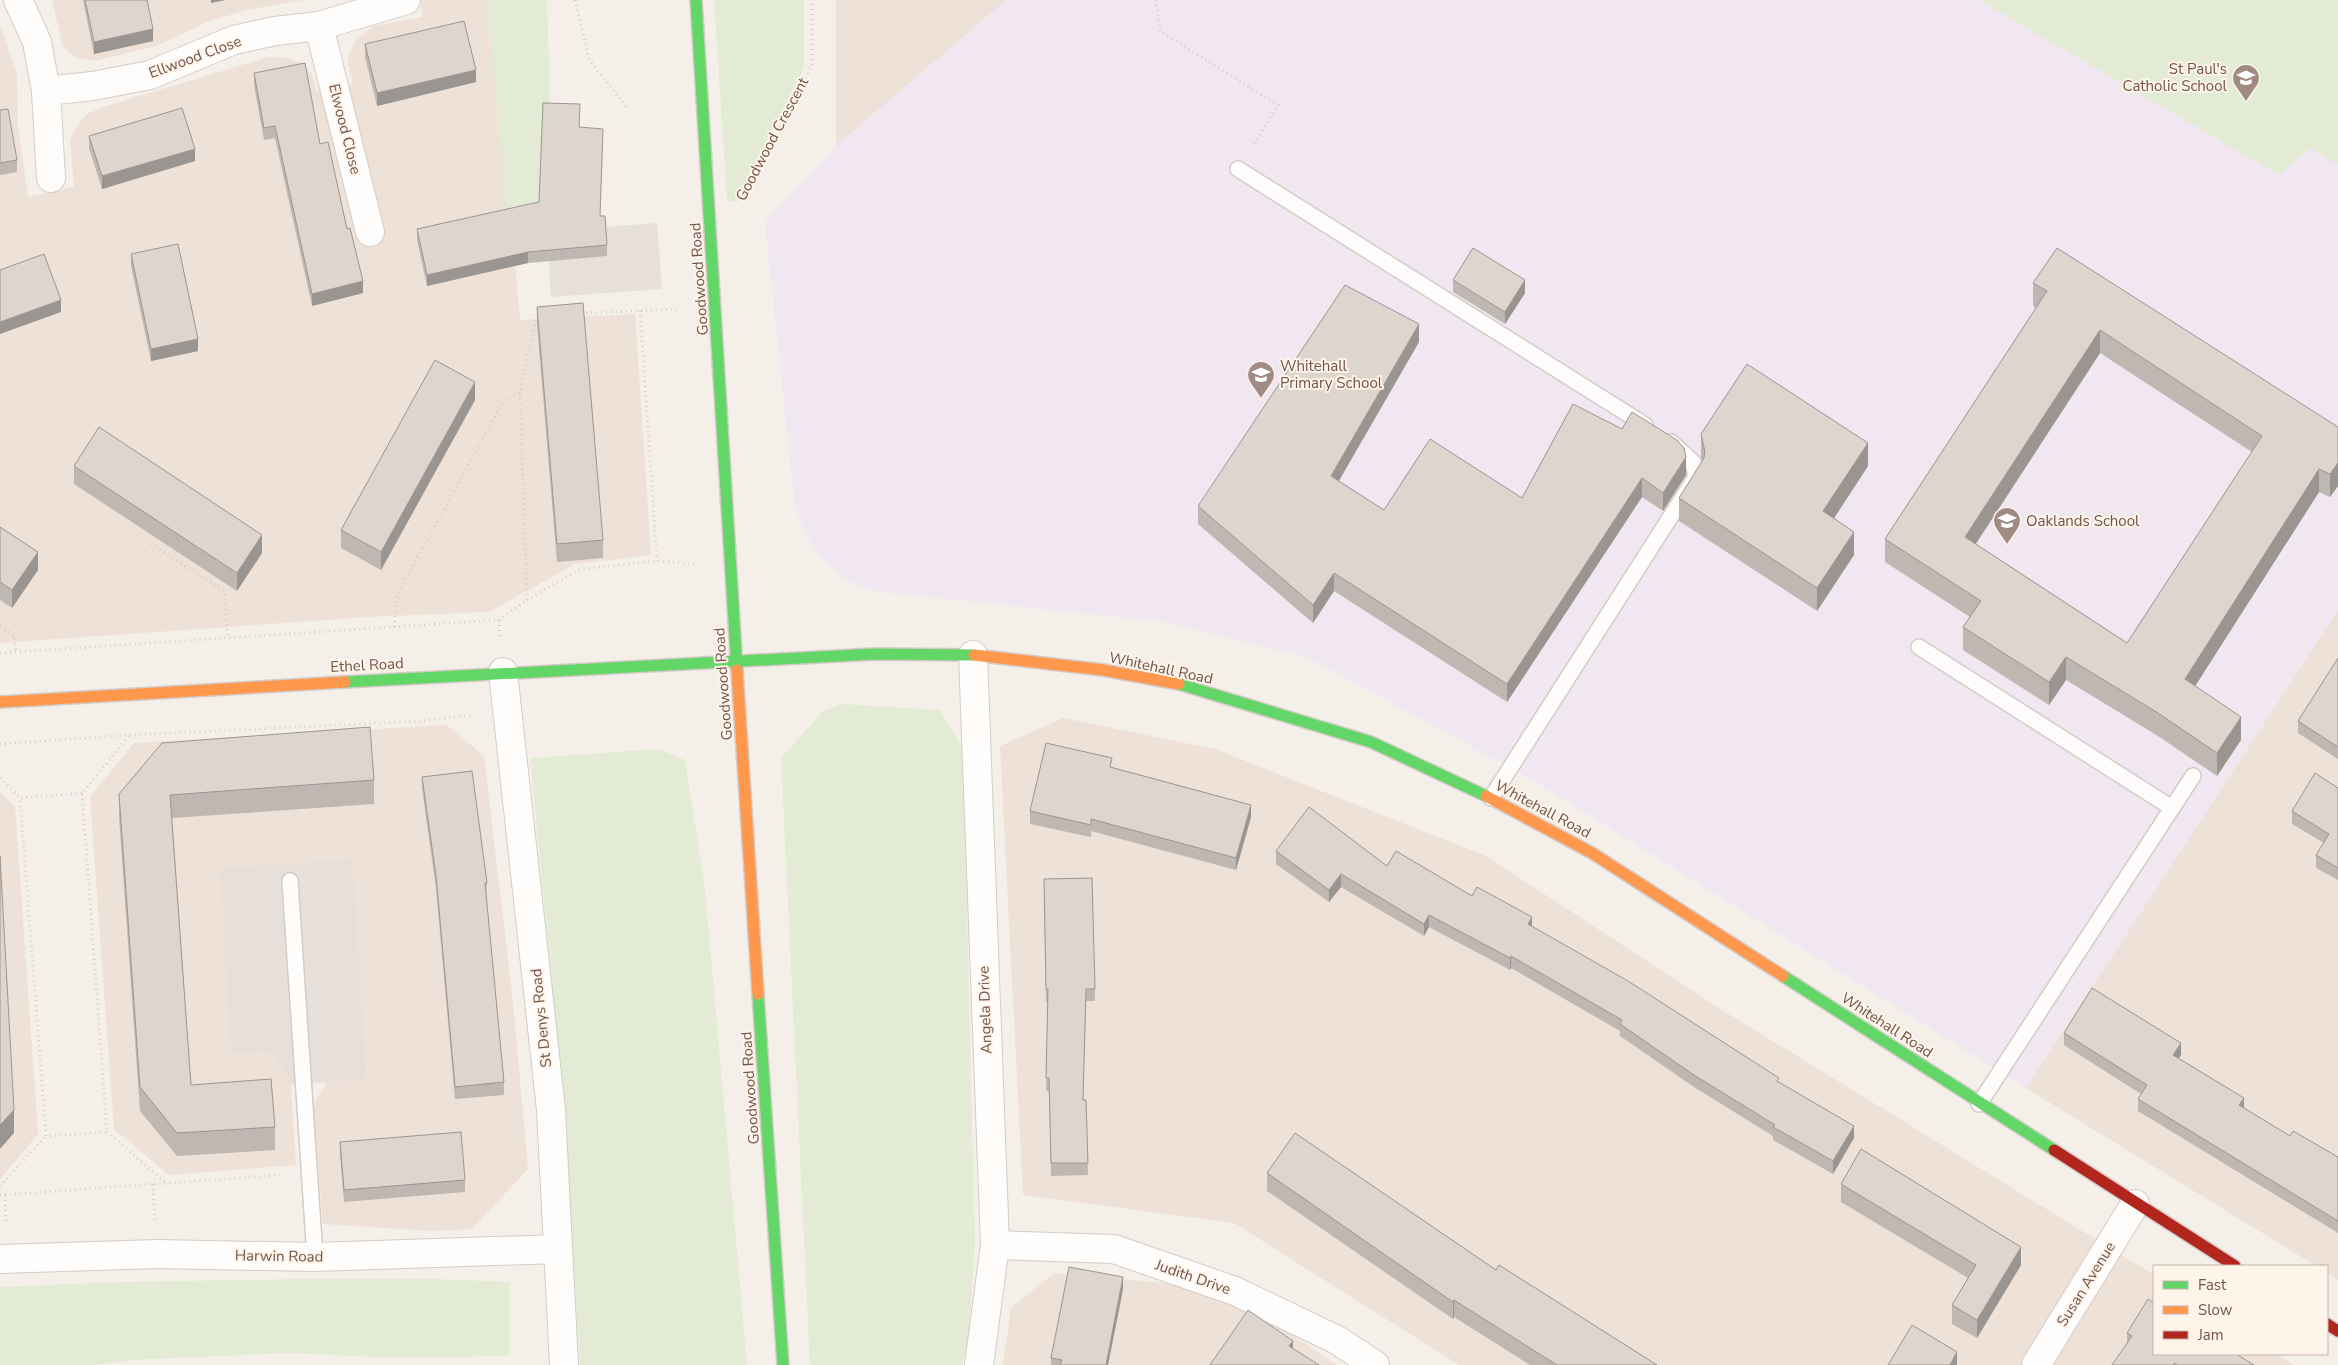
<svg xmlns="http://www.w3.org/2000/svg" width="2338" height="1365" viewBox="0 0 2338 1365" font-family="'Nunito Sans',sans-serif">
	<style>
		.residential { fill: #eee1d7 }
		.industrial { fill: #e7dfda }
		.education { fill: #f0e7f0 }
		.green { fill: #e4ebd5 }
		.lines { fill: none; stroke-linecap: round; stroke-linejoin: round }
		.lane-casing { stroke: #d4ccc7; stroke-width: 18 }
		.street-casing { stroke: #d4ccc7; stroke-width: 30 }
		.fast-casing { stroke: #d4cbc6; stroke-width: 14 }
		.slow-casing { stroke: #d4cbc6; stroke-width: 14 }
		.jam-casing { stroke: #d4cbc6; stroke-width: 14 }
		.path { stroke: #d6ceca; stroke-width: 3; stroke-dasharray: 1 4; stroke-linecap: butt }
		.lane { stroke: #fefdfc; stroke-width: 15 }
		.street { stroke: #fefdfc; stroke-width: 28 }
		.fast { stroke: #63d668; stroke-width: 11 }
		.slow { stroke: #ff974d; stroke-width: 11 }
		.jam { stroke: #b3261e; stroke-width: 11 }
		.wall { fill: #bfb7b2; fill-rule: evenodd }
		.shaded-wall { fill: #9b9591 }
		.building { fill: #ded5cf; stroke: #9b9591; fill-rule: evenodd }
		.labels { text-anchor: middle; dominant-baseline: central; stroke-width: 4; stroke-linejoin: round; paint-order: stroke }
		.street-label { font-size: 15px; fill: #71554c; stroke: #fef4ea }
		.poi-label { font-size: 15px; fill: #71554c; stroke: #fef4ea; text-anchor: start }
	</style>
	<rect width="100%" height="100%" fill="#f5efe9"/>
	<g class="residential">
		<path d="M 52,0 L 304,0 L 246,10 L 207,22 L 159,45 L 94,61 L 75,57 L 63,47 Z"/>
		<path d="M 420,0 L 491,0 L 520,320 L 635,314 L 651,555 L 575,564 L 489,612 L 369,617 L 0,643 L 0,24 L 17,75 L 18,127 L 28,197 L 74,187 L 70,140 L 77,126 L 87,114 L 103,107 L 268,57 L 287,58 L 302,63 L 312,74 L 316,91 L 353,83 L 348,63 L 349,53 L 357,39 L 374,26 L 423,17 Z"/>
		<path d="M 836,0 L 1006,0 L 836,146 Z"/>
		<path d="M 2338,610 L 2338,1280 L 2327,1273 L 2327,1266 L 2316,1266 L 2026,1088 Z"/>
		<path d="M 1063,718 L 1215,749 L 1486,856 L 1722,1010 L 2154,1275 L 2154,1354 L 2276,1354 L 2294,1365 L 1459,1365 L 1234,1223 L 1023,1195 L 1000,746 Z"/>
		<path d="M 447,725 L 484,756 L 513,1002 L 528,1169 L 472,1229 L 431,1231 L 323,1224 L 313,1106 L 327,1082 L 367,1079 L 353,860 L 231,1053 L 268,1051 L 290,1076 L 296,1165 L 169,1175 L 114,1129 L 90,797 L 134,743 Z"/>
		<path d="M 0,792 L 15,806 L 38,1134 L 0,1179 Z"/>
		<path d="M 1054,1273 L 1210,1287 L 1250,1307 L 1337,1365 L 1003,1365 L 1011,1308 Z"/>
	</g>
	<g class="industrial">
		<path d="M 657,223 L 662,289 L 551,297 L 547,231 Z"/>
		<path d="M 353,860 L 367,1080 L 290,1084 L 290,1076 L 268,1051 L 231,1053 L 220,868 Z"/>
	</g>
	<path class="education" d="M 1006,0 L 2338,0 L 2338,610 L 2026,1088 L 1532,780 L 1307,657 L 1164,622 L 872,591 L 841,577 L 819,557 L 803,530 L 794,500 L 765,222 L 836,146 Z"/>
	<g class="green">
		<path d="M 487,0 L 547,0 L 554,224 L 508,224 Z"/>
		<path d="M 714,0 L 804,0 L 804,67 L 737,201 L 727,201 Z"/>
		<path d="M 1979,0 L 2338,0 L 2338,165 L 2310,148 L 2279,175 Z"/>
		<path d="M 842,704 L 940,710 L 963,749 L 975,1243 L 968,1343 L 962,1365 L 810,1365 L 781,758 L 823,711 Z"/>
		<path d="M 659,749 L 685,760 L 705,889 L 747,1365 L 580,1365 L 564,1107 L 530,758 Z"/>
		<path d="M 302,1279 L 436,1279 L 510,1282 L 509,1356 L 395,1358 L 289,1353 L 130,1360 L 94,1365 L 0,1365 L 0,1287 L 118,1282 Z"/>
	</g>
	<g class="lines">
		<defs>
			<g id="lane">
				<path d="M 1238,169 L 1645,425"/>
				<path d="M 1919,647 L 2172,808"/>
				<path d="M 1491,798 L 1696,477 L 1693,462 L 1671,442"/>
				<path d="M 290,881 L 315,1257"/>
				<path d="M 1979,1104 L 2193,776"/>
			</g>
			<g id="street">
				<path d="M 18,0 L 37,42 L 46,91 L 93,86 L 150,75 L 234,40 L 275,31 L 319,26 L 406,0"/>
				<path d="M 319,26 L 370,232"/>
				<path d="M 46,91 L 51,178"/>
				<path d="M 973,655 L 995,1245 L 979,1365"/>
				<path d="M 503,672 L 551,1110 L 564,1365"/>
				<path d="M 995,1245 L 1114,1249 L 1235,1291 L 1337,1340 L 1375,1365"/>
				<path d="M 0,1259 L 157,1254 L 315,1257 L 558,1249"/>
				<path d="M 2036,1365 L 2135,1204"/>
			</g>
			<g id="fast">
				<path d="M 696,0 L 737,670"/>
				<path d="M 345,682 L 875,654 L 974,655"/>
				<path d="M 1179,684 L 1371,742 L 1486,796"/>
				<path d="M 1783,976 L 2054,1150"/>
				<path d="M 758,994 L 783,1365"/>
			</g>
			<g id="slow">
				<path d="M 974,655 L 1103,670 L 1179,684"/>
				<path d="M 737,670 L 758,994"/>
				<path d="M 0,702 L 345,682"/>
				<path d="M 1486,796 L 1592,853 L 1783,976"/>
			</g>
			<g id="jam">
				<path d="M 2054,1150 L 2235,1266"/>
				<path d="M 2327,1324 L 2338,1331"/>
			</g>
		</defs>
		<use href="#lane" class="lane-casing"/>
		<use href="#street" class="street-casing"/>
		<use href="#fast" class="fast-casing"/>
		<use href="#slow" class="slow-casing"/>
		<use href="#jam" class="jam-casing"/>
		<g class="path">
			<path d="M 575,0 L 589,59 L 628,109"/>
			<path d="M 1156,0 L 1160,31 L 1278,105 L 1253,145"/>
			<path d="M 744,193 L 812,66 L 812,0"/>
			<path d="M 640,311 L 657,561"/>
			<path d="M 581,313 L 680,309"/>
			<path d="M 151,544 L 224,591 L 228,638"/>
			<path d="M 527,600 L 580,569 L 657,561 L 697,564"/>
			<path d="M 499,620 L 500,640"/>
			<path d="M 0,626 L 14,635 L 16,652"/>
			<path d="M 394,627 L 397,595 L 503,402 L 520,392"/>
			<path d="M 0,653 L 499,620 L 527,600 L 520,391 L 537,315 L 540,315"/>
			<path d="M 0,744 L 130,735 L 422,721 L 473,715"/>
			<path d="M 0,778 L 20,798"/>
			<path d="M 82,793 L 20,798 L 46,1136 L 107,1132 L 82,793 L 130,735"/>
			<path d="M 107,1132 L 166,1183"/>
			<path d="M 153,1184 L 155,1221"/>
			<path d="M 0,1186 L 46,1136"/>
			<path d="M 0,1195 L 281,1175"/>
			<path d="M 5,1195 L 6,1225"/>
		</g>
		<use href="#lane" class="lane"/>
		<use href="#street" class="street"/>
		<use href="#fast" class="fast"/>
		<use href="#slow" class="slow"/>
		<use href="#jam" class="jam"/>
	</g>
	<g class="wall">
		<path d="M 83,0 L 147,0 L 153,41 L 94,54 Z"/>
		<path d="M 365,44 L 476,82 L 377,106 L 365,57 Z"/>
		<path d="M 254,73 L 320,144 L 347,229 L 363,293 L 312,306 L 275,138 L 264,140 L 254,85 Z"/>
		<path d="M 0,110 L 17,160 L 17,172 L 0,175 Z"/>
		<path d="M 580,127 L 603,140 L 600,216 L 607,245 L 607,256 L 528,263 L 427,286 L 417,240 L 417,229 L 539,202 Z"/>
		<path d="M 89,136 L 195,161 L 102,189 L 89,148 Z"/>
		<path d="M 131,254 L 198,351 L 151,361 L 131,266 Z"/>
		<path d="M 1453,280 L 1525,293 L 1505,324 L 1453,292 Z"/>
		<path d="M 2033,283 L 2338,427 L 2338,486 L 2330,497 L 2319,492 L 2195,686 L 2241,740 L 2217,776 L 2158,736 L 2066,680 L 2049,705 L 1963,650 L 1963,627 L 1970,617 L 1885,562 L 1885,539 L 2036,308 L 2033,306 ZM 2100,353 L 2252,452 L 2127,643 L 1976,544 Z"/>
		<path d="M 537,307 L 603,540 L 603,558 L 557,562 L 537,325 Z"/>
		<path d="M 1419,342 L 1339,481 L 1384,510 L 1522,498 L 1573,404 L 1686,475 L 1663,511 L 1642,497 L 1507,702 L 1334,591 L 1313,623 L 1198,524 L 1198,506 Z"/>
		<path d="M 475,400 L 381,570 L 341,548 L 341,530 Z"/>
		<path d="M 1701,434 L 1868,466 L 1834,518 L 1854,555 L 1817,611 L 1679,521 L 1679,498 L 1702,462 L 1701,457 Z"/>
		<path d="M 74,466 L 262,553 L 237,591 L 74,484 Z"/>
		<path d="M 0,527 L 38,570 L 12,608 L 0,600 Z"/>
		<path d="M 2338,658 L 2338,759 L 2298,733 L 2298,721 Z"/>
		<path d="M 1112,767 L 1251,817 L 1236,870 L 1091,831 L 1091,837 L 1030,824 L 1030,811 Z"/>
		<path d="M 422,777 L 487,883 L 486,895 L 504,1082 L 504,1095 L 455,1099 L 436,888 L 422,789 Z"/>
		<path d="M 374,780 L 374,804 L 172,818 L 191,1085 L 275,1127 L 275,1150 L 177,1156 L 140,1111 L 119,817 L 119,794 Z"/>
		<path d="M 2338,788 L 2338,880 L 2316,868 L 2316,855 L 2324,843 L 2292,824 L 2292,811 Z"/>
		<path d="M 1276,851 L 1387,866 L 1472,896 L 1532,926 L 1779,1082 L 1854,1138 L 1833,1174 L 1773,1140 L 1773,1136 L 1694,1087 L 1620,1036 L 1620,1031 L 1511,968 L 1510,970 L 1429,927 L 1424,936 L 1341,887 L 1329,902 L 1276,864 Z"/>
		<path d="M 1092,878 L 1095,1001 L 1086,1001 L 1083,1100 L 1086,1100 L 1088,1175 L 1051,1176 L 1049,1091 L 1046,1091 L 1048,1002 L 1046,1002 L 1044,879 Z"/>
		<path d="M 2064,1033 L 2181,1055 L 2179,1058 L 2244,1108 L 2290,1136 L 2338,1157 L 2338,1233 L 2138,1111 L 2138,1099 L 2141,1094 L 2064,1045 Z"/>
		<path d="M 340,1142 L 465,1180 L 465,1192 L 344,1202 L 340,1155 Z"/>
		<path d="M 1267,1173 L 1496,1270 L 1657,1365 L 1530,1365 L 1454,1317 L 1453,1319 L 1267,1191 Z"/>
		<path d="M 1841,1184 L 2021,1265 L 1977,1338 L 1952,1324 L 1952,1305 L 1968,1278 L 1841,1202 Z"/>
		<path d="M 1123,1289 L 1108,1365 L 1051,1365 L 1051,1358 Z"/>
		<path d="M 2127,1333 L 2254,1365 L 2112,1365 L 2127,1344 Z"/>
	</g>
	<g class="shaded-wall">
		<path d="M 211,0 L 226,0 L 211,3 Z"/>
		<path d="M 153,29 L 153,41 L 94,54 L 94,42 Z"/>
		<path d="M 476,70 L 476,82 L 377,106 L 377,93 Z"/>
		<path d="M 195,149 L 195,161 L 102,189 L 102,176 Z"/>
		<path d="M 528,252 L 528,263 L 427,286 L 427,275 Z"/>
		<path d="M 1525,280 L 1525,293 L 1505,324 L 1505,312 Z"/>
		<path d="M 363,281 L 363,293 L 312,306 L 312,294 Z"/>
		<path d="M 61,300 L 61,312 L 0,334 L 0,322 Z"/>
		<path d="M 1419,324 L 1419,342 L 1331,494 L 1331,476 Z"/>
		<path d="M 2100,330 L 2100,353 L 1965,560 L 1965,537 Z"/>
		<path d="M 198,339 L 198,351 L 151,361 L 151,349 Z"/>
		<path d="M 475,382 L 475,400 L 381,570 L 381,552 Z"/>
		<path d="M 1868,443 L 1868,466 L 1823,535 L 1823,511 Z"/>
		<path d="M 1686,457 L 1686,475 L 1663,511 L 1663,493 Z"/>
		<path d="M 2338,463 L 2338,486 L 2330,497 L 2330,474 Z"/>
		<path d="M 2319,469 L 2319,492 L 2185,702 L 2185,679 Z"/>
		<path d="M 1642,478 L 1642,497 L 1507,702 L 1507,684 Z"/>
		<path d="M 1854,532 L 1854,555 L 1817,611 L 1817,588 Z"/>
		<path d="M 262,535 L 262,553 L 237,591 L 237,573 Z"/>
		<path d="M 38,552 L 38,570 L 12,608 L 12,590 Z"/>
		<path d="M 1334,573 L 1334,591 L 1313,623 L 1313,605 Z"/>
		<path d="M 2066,657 L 2066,680 L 2049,705 L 2049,682 Z"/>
		<path d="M 2241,717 L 2241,740 L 2217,776 L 2217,753 Z"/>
		<path d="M 1251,805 L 1251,817 L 1236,870 L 1236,858 Z"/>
		<path d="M 1341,874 L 1341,887 L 1329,902 L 1329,890 Z"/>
		<path d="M 1429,915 L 1429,927 L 1424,936 L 1424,924 Z"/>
		<path d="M 1532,917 L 1532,929 L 1528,924 Z"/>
		<path d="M 1511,956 L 1511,968 L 1510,970 L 1510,958 Z"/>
		<path d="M 2181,1043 L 2181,1055 L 2173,1067 L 2173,1055 Z"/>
		<path d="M 2244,1098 L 2244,1110 L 2239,1105 Z"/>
		<path d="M 14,1110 L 14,1133 L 0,1149 L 0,1125 Z"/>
		<path d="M 1854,1126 L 1854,1138 L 1833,1174 L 1833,1161 Z"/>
		<path d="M 2021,1247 L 2021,1265 L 1977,1338 L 1977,1320 Z"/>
		<path d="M 1123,1277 L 1123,1289 L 1108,1365 L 1106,1365 Z"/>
		<path d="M 1454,1300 L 1454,1317 L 1453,1319 L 1453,1302 Z"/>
		<path d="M 1293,1341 L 1293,1358 L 1289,1346 Z"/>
		<path d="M 1957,1352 L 1957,1365 L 1950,1365 Z"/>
	</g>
	<g class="building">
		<path d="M 85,0 L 147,0 L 153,29 L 94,42 Z"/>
		<path d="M 464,21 L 476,70 L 377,93 L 365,44 Z"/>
		<path d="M 305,63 L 320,144 L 328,142 L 347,229 L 350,228 L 363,281 L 312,294 L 275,126 L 264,128 L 254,73 Z"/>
		<path d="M 543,103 L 580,104 L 579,127 L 603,129 L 600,216 L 605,216 L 607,245 L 528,252 L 427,275 L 417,229 L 539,202 Z"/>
		<path d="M 182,108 L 195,149 L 102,176 L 89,136 Z"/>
		<path d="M 8,109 L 17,160 L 0,163 L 0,110 Z"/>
		<path d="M 178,244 L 198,339 L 151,349 L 131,254 Z"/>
		<path d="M 1473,248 L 1525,280 L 1505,312 L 1453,280 Z"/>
		<path d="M 2057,248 L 2338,427 L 2338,463 L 2330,474 L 2319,469 L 2185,679 L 2241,717 L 2217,753 L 2158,713 L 2066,657 L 2049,682 L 1963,627 L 1981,601 L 1885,539 L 2047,291 L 2033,283 ZM 2100,330 L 2262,436 L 2127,643 L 1965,537 Z"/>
		<path d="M 44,254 L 61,300 L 0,322 L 0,270 Z"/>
		<path d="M 1345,285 L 1419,324 L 1331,476 L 1384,510 L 1430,439 L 1522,498 L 1573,404 L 1622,429 L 1632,412 L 1677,440 L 1684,448 L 1686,457 L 1663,493 L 1642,478 L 1507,684 L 1334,573 L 1313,605 L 1198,506 Z"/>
		<path d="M 583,303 L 603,540 L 557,544 L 537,307 Z"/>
		<path d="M 435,360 L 475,382 L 381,552 L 341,530 Z"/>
		<path d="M 1747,364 L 1868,443 L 1823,511 L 1854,532 L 1817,588 L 1679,498 L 1704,458 L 1705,452 L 1701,434 Z"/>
		<path d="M 99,427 L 262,535 L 237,573 L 74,466 Z"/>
		<path d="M 0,527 L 38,552 L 12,590 L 0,582 Z"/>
		<path d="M 2338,658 L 2338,747 L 2298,721 Z"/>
		<path d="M 370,727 L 374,780 L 170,795 L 191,1085 L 271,1079 L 275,1127 L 177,1133 L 140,1087 L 119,794 L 162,743 Z"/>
		<path d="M 1046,743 L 1112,758 L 1110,767 L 1251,805 L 1236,858 L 1091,819 L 1091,825 L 1030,811 Z"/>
		<path d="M 472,771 L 487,883 L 485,883 L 504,1082 L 455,1087 L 436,876 L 422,777 Z"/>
		<path d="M 2315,773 L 2338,788 L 2338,868 L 2316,855 L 2329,834 L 2292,811 Z"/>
		<path d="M 1309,807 L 1387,866 L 1396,851 L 1472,896 L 1477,887 L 1532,917 L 1528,924 L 1628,981 L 1779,1078 L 1777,1081 L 1854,1126 L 1833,1161 L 1773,1127 L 1775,1125 L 1694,1075 L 1620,1024 L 1622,1020 L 1511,956 L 1510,958 L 1429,915 L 1424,924 L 1341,874 L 1329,890 L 1276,851 Z"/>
		<path d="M 0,856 L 14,1110 L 0,1125 Z"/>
		<path d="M 1092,878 L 1095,989 L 1086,989 L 1083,1100 L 1086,1100 L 1088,1163 L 1051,1163 L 1049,1078 L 1046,1078 L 1048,989 L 1046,989 L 1044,879 Z"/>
		<path d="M 2092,988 L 2181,1043 L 2173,1055 L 2244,1098 L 2239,1105 L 2290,1136 L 2293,1131 L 2338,1157 L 2338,1221 L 2138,1099 L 2147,1085 L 2064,1033 Z"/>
		<path d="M 461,1132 L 465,1180 L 344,1190 L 340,1142 Z"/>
		<path d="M 1295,1133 L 1496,1270 L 1499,1265 L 1657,1365 L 1557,1365 L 1454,1300 L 1453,1302 L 1267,1173 Z"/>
		<path d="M 1861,1149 L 2021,1247 L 1977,1320 L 1952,1305 L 1976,1265 L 1841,1184 Z"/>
		<path d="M 1069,1267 L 1123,1277 L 1106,1365 L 1060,1365 L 1062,1360 L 1051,1358 Z"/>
		<path d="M 2148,1299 L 2154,1303 L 2154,1354 L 2236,1354 L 2254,1365 L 2178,1365 L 2175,1363 L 2173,1365 L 2112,1365 L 2132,1336 L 2127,1333 Z"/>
		<path d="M 1248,1310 L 1293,1341 L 1289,1346 L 1319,1365 L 1210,1365 Z"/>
		<path d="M 1912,1325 L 1957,1352 L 1950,1365 L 1888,1365 Z"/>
	</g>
	<defs>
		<symbol id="school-pin" viewBox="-11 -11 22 30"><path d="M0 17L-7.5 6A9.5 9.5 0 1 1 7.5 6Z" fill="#9f8b83" stroke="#fef4ea"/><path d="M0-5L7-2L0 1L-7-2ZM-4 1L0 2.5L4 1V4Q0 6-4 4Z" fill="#fff"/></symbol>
	</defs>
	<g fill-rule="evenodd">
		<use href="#school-pin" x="2230" y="62" width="32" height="43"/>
		<use href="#school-pin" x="1245" y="359" width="32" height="43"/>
		<use href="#school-pin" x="1991" y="505" width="32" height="43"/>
	</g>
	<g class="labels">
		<g class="street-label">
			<text transform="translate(195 57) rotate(-20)">Ellwood Close</text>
			<text transform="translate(345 129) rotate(76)">Elwood Close</text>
			<text transform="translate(772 139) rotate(-62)">Goodwood Crescent</text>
			<text transform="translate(699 279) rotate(-94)">Goodwood Road</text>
			<text transform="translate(367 665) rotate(-3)">Ethel Road</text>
			<text transform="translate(1161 668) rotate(12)">Whitehall Road</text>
			<text transform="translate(723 684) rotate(-94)">Goodwood Road</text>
			<text transform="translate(1543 809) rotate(28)">Whitehall Road</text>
			<text transform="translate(985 1010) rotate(-92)">Angela Drive</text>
			<text transform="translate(541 1018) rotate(-96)">St Denys Road</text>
			<text transform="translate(1887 1025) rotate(33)">Whitehall Road</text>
			<text transform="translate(750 1088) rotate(-94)">Goodwood Road</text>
			<text transform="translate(279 1256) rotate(1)">Harwin Road</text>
			<text transform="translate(1193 1277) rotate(19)">Judith Drive</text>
			<text transform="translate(2086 1284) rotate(-58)">Susan Avenue</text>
		</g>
		<g class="poi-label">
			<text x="2227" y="69" text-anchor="end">St Paul's<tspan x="2227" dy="17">Catholic School</tspan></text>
			<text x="1280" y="366">Whitehall<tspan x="1280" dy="17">Primary School</tspan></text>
			<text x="2026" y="521">Oaklands School</text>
		</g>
	</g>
	<rect x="2153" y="1265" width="175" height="90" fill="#fef4ea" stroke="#c6b4ab"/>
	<rect x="2163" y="1281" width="25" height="8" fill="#63d668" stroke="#c6b4ab"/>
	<text x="2198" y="1290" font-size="15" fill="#71554c">Fast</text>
	<rect x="2163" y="1306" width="25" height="8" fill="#ff974d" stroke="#c6b4ab"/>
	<text x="2198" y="1315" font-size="15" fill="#71554c">Slow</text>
	<rect x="2163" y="1331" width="25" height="8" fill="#b3261e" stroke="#c6b4ab"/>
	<text x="2198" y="1340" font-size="15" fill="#71554c">Jam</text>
</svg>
